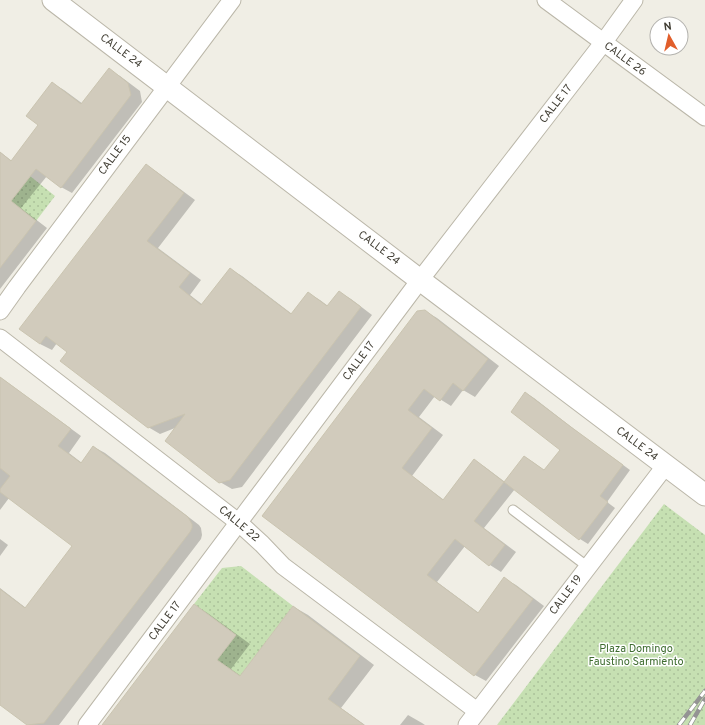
<svg xmlns="http://www.w3.org/2000/svg" width="705" height="725" viewBox="0 0 705 725" font-family="Overpass,sans-serif">
	<style>
		.green { fill: url(#green-dots) }
		.shadow { fill: #0003 }
		.building { fill: #d1cbbc; stroke: #cac4b0 }
		.lines { fill: none; stroke-linecap: round; stroke-linejoin: round }
		.service-casing { stroke: #bbb7a9; stroke-width: 11 }
		.minor-casing { stroke: #bbb7a9; stroke-width: 19 }
		.tertiary-casing { stroke: #bbb7a9; stroke-width: 23 }
		.service { stroke: #fff; stroke-width: 9 }
		.minor { stroke: #fff; stroke-width: 17 }
		.tertiary { stroke: #fff; stroke-width: 21 }
		.rail-casing { stroke: #949494; stroke-width: 4.5 }
		.rail { stroke: #fff; stroke-width: 3; stroke-dasharray: 9; stroke-linecap: butt }
		.labels { text-anchor: middle; dominant-baseline: central; stroke-width: 3; stroke-linejoin: round; paint-order: stroke }
		.street-label { font-size: 11px; fill: #423f35; stroke: #fff }
		.park-label { font-size: 11px; fill: #3f6d30; stroke: #fff }
	</style>
	<defs>
		<pattern id="green-dots" width="8" height="8" patternUnits="userSpaceOnUse"><rect width="8" height="8" fill="#c6e0b2"/><path d="M2 2h.1M6 6h.1" fill="none" stroke="#abc19a" stroke-width="1.8" stroke-linecap="round"/></pattern>
	</defs>
	<rect width="100%" height="100%" fill="#f0eee5"/>
	<g class="green">
		<path d="M 25,172 L 55,196 L 36,221 L 11,201 Z"/>
		<path d="M 664,504 L 705,535 L 705,725 L 497,725 Z"/>
		<path d="M 241,566 L 293,606 L 240,676 L 217,660 L 236,635 L 194,604 L 222,568 Z"/>
	</g>
	<g class="shadow">
		<path d="M 109,70 L 120,76 L 140,91 L 142,102 L 72,193 L 61,187 L 47,176 L 21,208 L 47,228 L 0,289 L 0,152 L 12,161 L 40,125 L 52,83 L 64,90 L 83,104 Z"/>
		<path d="M 146,165 L 157,172 L 195,200 L 158,248 L 201,280 L 190,295 L 203,305 L 230,269 L 242,276 L 292,314 L 308,293 L 320,300 L 328,306 L 339,292 L 351,299 L 372,315 L 242,487 L 232,489 L 220,482 L 175,428 L 160,434 L 148,427 L 69,352 L 57,343 L 52,350 L 40,344 Z"/>
		<path d="M 425,311 L 437,318 L 499,366 L 475,397 L 463,390 L 451,406 L 435,396 L 419,417 L 443,435 L 412,476 L 444,500 L 474,460 L 485,467 L 505,482 L 525,457 L 533,462 L 545,471 L 561,450 L 526,393 L 534,398 L 579,433 L 630,470 L 607,502 L 615,508 L 588,544 L 580,539 L 515,489 L 484,528 L 516,552 L 501,572 L 490,565 L 465,546 L 437,582 L 479,613 L 505,579 L 516,585 L 544,606 L 486,681 L 475,675 L 263,515 Z"/>
		<path d="M 0,377 L 81,436 L 69,453 L 82,463 L 94,447 L 105,453 L 199,525 L 201,528 L 202,535 L 201,539 L 59,725 L 29,725 L 0,703 L 0,588 L 26,608 L 73,546 L 9,498 L 0,510 Z"/>
		<path d="M 0,539 L 8,545 L 0,556 Z"/>
		<path d="M 195,605 L 209,614 L 250,644 L 231,669 L 241,676 L 294,607 L 308,615 L 374,665 L 341,708 L 365,725 L 103,725 Z"/>
		<path d="M 408,715 L 422,723 L 425,725 L 400,725 Z"/>
	</g>
	<g class="building">
		<path d="M 109,68 L 128,83 L 131,95 L 61,188 L 36,169 L 11,201 L 36,221 L 0,268 L 0,152 L 11,161 L 38,125 L 26,116 L 52,82 L 81,104 Z"/>
		<path d="M 146,164 L 184,193 L 147,241 L 190,273 L 179,287 L 201,305 L 230,268 L 291,314 L 308,292 L 327,306 L 339,291 L 361,307 L 230,480 L 219,483 L 165,441 L 185,414 L 148,428 L 60,361 L 67,352 L 46,336 L 40,344 L 19,329 Z"/>
		<path d="M 425,310 L 488,359 L 463,391 L 453,383 L 440,401 L 424,389 L 408,410 L 432,428 L 402,468 L 443,500 L 474,459 L 504,482 L 474,521 L 505,545 L 489,566 L 455,539 L 427,575 L 478,613 L 504,577 L 533,599 L 474,676 L 262,516 L 417,311 Z"/>
		<path d="M 0,377 L 71,429 L 58,446 L 81,463 L 93,446 L 188,517 L 192,524 L 192,528 L 190,532 L 44,723 L 27,725 L 0,705 L 0,589 L 25,608 L 72,546 L 0,492 L 0,489 L 10,476 L 0,468 Z"/>
		<path d="M 525,392 L 571,427 L 623,465 L 600,496 L 608,502 L 579,540 L 504,482 L 524,456 L 544,470 L 560,450 L 511,412 Z"/>
		<path d="M 194,604 L 236,635 L 217,660 L 240,676 L 293,606 L 360,656 L 328,699 L 364,725 L 102,725 Z"/>
	</g>
	<g class="lines">
		<defs>
			<path id="service" d="M 513,510 L 588,567"/>
			<g id="minor">
				<path d="M 546,0 L 705,117"/>
				<path d="M 0,311 L 17,287 L 232,0"/>
				<path d="M 0,338 L 238,522 L 262,544 L 283,566 L 477,711"/>
				<path d="M 87,725 L 420,280 L 603,43 L 634,0"/>
				<path d="M 467,725 L 666,465"/>
			</g>
			<path id="tertiary" d="M 53,0 L 420,280 L 705,495"/>
		</defs>
		<use href="#service" class="service-casing"/>
		<use href="#minor" class="minor-casing"/>
		<use href="#tertiary" class="tertiary-casing"/>
		<use href="#service" class="service"/>
		<use href="#minor" class="minor"/>
		<use href="#tertiary" class="tertiary"/>
		<defs>
			<g id="rail">
				<path d="M 679,725 L 705,691"/>
				<path d="M 690,725 L 705,699"/>
			</g>
		</defs>
		<use href="#rail" class="rail-casing"/>
		<use href="#rail" class="rail"/>
	</g>
	<g class="labels">
		<g class="street-label">
			<text transform="translate(121 51) rotate(37)">CALLE 24</text>
			<text transform="translate(625 59) rotate(36)">CALLE 26</text>
			<text transform="translate(556 104) rotate(-52)">CALLE 17</text>
			<text transform="translate(115 155) rotate(-53)">CALLE 15</text>
			<text transform="translate(379 248) rotate(37)">CALLE 24</text>
			<text transform="translate(359 361) rotate(-53)">CALLE 17</text>
			<text transform="translate(637 444) rotate(37)">CALLE 24</text>
			<text transform="translate(239 524) rotate(40)">CALLE 22</text>
			<text transform="translate(566 595) rotate(-53)">CALLE 19</text>
			<text transform="translate(165 621) rotate(-53)">CALLE 17</text>
		</g>
		<g class="park-label">
			<text x="636" y="649">Plaza Domingo<tspan x="636" dy="13">Faustino Sarmiento</tspan></text>
		</g>
	</g>
	<g transform="translate(669 36) rotate(352)"><circle r="19" fill="#ffffff" stroke="#b3b2ae"/>
	<path d="M0-3L7 15L0 10L-7 15Z" fill="#e15e2b"/>
	<text y="-6" font-size="11" font-weight="bold" text-anchor="middle" fill="#423f35">N</text>
	</g>
</svg>
